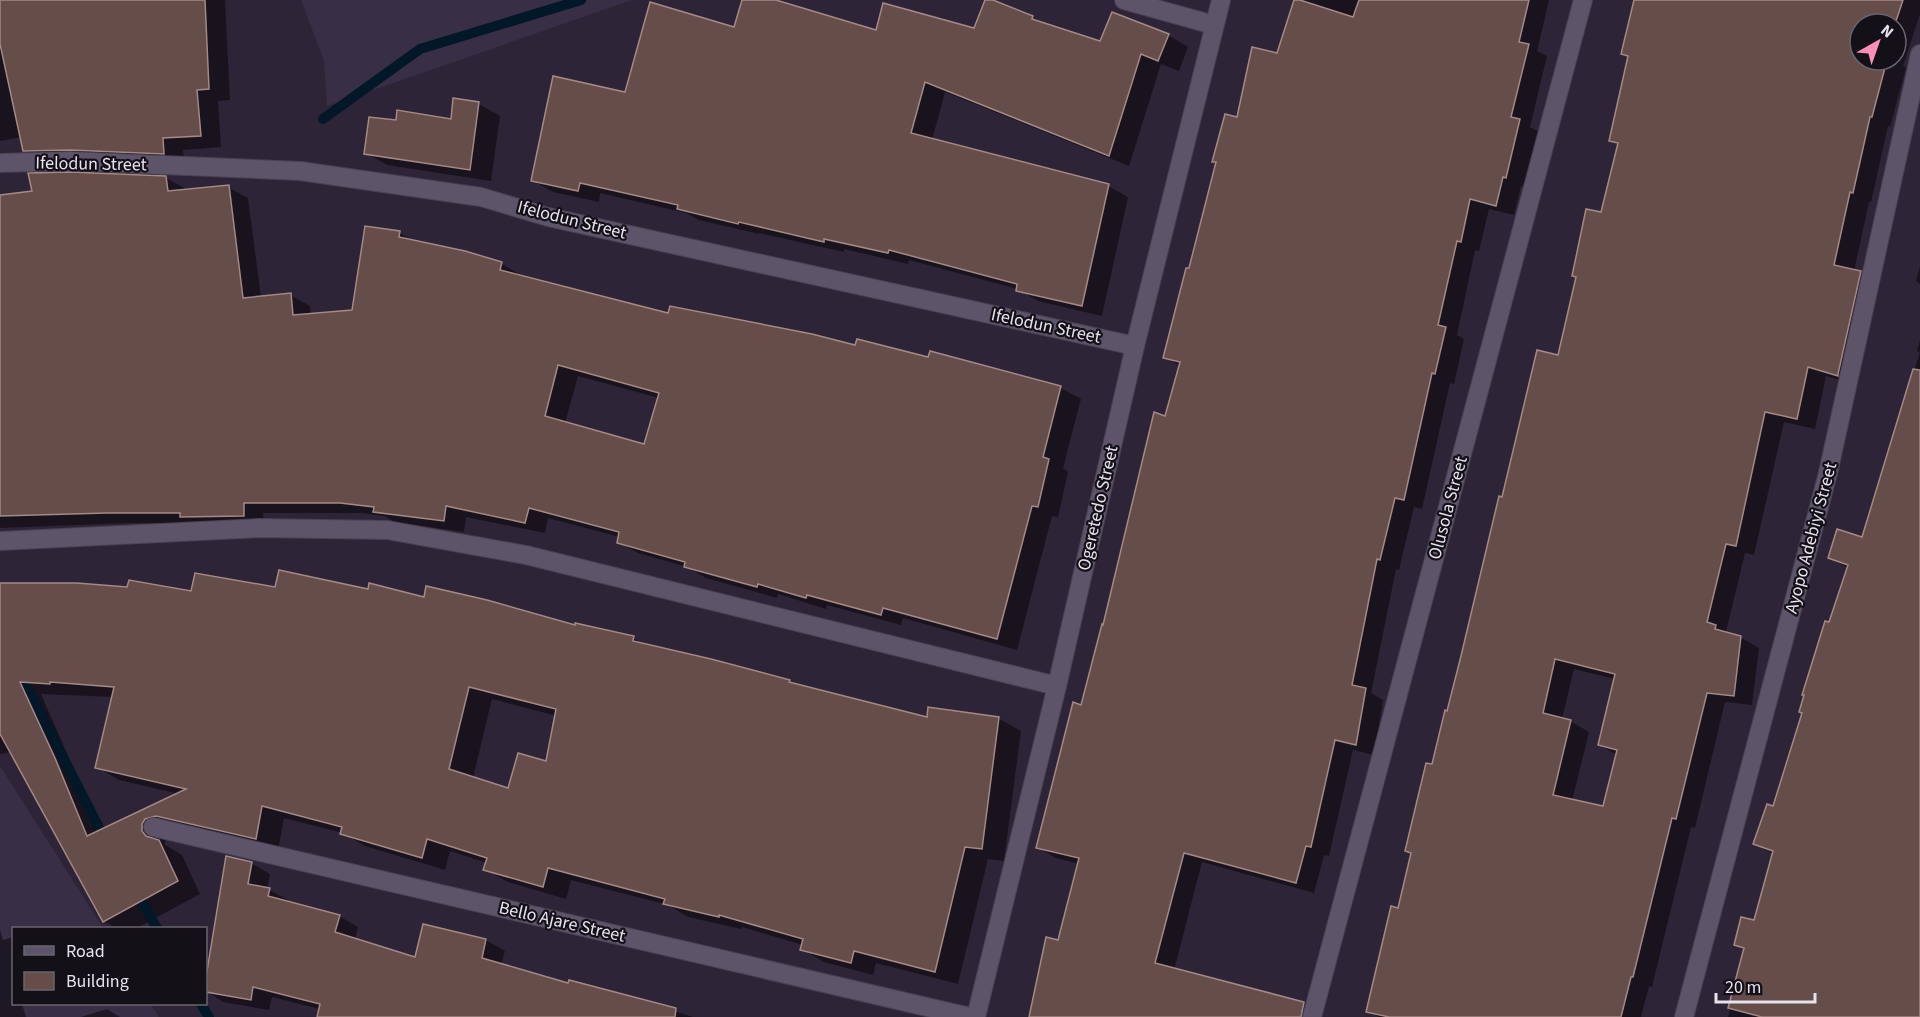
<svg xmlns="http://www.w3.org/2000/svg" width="1920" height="1017" viewBox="0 0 1920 1017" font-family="'Source Sans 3',sans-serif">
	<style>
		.built { fill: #382e45 }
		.shadow { fill: #0007; fill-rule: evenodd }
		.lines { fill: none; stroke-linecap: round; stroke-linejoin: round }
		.stream { stroke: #001828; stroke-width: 10 }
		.building { fill: #654d49; stroke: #a48985; stroke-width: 1.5; fill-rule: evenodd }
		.minor-casing { stroke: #474150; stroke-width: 20 }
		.minor { stroke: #5d5469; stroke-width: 18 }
		.labels { text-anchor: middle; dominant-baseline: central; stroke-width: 4.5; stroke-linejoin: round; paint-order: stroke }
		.street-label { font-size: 18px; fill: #e7e2ee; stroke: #141018 }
	</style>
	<rect width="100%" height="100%" fill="#2d2537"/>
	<g class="built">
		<path d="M 301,0 L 632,0 L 327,106 L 324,61 Z"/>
		<path d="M 0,766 L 103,928 L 14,928 L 14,1004 L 150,1004 L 159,1017 L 0,1017 Z"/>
	</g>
	<g class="shadow">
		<path d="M 0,0 L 225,0 L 230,100 L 218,101 L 221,147 L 183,150 L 185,165 L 45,162 L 24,150 L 22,137 L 0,141 Z"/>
		<path d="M 744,0 L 771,0 L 877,32 L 975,30 L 986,0 L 989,0 L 1032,17 L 1047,26 L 1101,43 L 1168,35 L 1188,47 L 1179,71 L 1161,64 L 1129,166 L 945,92 L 932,140 L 1108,186 L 1128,197 L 1102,316 L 1038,301 L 1018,289 L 909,260 L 908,264 L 844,249 L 844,252 L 759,233 L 759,234 L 699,220 L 686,213 L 600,193 L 599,202 L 553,192 L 532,180 L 626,93 L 736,29 Z"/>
		<path d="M 1295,0 L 1549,0 L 1537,51 L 1547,56 L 1530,127 L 1538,131 L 1525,187 L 1521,186 L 1514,215 L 1489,209 L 1479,251 L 1475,250 L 1457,335 L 1464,339 L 1454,384 L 1450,383 L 1422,509 L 1414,507 L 1399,570 L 1396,569 L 1371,693 L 1383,700 L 1374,755 L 1353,750 L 1329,856 L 1324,855 L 1314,893 L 1202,862 L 1174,970 L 1295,1002 L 1314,1012 L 1312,1017 L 1030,1017 L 1059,942 L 1079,864 L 1056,858 L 1037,847 L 1083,706 L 1180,366 L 1165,357 L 1238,119 L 1278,55 Z"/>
		<path d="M 1635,0 L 1920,0 L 1920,14 L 1903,66 L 1906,68 L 1890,127 L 1888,126 L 1871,202 L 1869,202 L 1854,271 L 1860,273 L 1879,283 L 1856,385 L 1826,376 L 1815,429 L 1784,422 L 1754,555 L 1745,553 L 1726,632 L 1740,637 L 1759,648 L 1752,705 L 1725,702 L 1695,828 L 1691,827 L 1652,987 L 1649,986 L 1641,1017 L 1379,1017 L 1368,1011 L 1399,909 L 1433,766 L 1503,498 L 1559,357 L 1602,214 L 1619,145 L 1611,140 L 1629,57 L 1623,53 ZM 1860,24 L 1896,24 L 1896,60 L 1860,60 ZM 1574,669 L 1615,679 L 1599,745 L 1617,755 L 1604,808 L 1572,801 L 1589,732 L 1570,721 L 1562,719 Z"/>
		<path d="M 455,100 L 479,104 L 500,116 L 491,181 L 387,165 L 366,153 L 397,122 L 452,120 Z"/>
		<path d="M 166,178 L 186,189 L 228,187 L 248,198 L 261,297 L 290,295 L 310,306 L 311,315 L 353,311 L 399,233 L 416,242 L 464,252 L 502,264 L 521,275 L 521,277 L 669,315 L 929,359 L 931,353 L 1061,388 L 1081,399 L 1063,468 L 1068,472 L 1058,517 L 1052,516 L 1017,650 L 903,618 L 901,625 L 827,605 L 826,609 L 778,594 L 777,598 L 706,578 L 687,567 L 638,553 L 618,542 L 620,537 L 548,518 L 545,533 L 466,517 L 464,532 L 395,522 L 384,516 L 361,513 L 263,513 L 264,527 L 194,523 L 128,523 L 0,528 L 0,196 ZM 578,376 L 659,398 L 645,445 L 565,423 Z"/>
		<path d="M 1920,267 L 1920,284 L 1916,281 Z"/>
		<path d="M 1920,340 L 1920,1017 L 1728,1017 L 1745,950 L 1736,944 L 1755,922 L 1774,854 L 1755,844 L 1774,808 L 1848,568 L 1830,558 L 1863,539 L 1920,352 L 1917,351 Z"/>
		<path d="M 276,589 L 369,591 L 633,638 L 646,645 L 928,719 L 998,718 L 1021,731 L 1004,861 L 988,859 L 958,984 L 876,963 L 873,975 L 824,962 L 802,949 L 803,945 L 742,927 L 741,929 L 688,917 L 668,905 L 571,880 L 566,899 L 508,882 L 485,869 L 487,863 L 450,851 L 445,870 L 365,846 L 343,833 L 284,818 L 278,851 L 165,837 L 165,845 L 182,855 L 200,894 L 137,928 L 116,928 L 104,921 L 11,752 L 0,754 L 0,642 L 193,593 ZM 41,694 L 113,697 L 97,767 L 119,780 L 179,794 L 101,831 ZM 492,699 L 557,716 L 547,762 L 509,790 L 473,778 Z"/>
		<path d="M 227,857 L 251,863 L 270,874 L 267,889 L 288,900 L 288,903 L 339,916 L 358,927 L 355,939 L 416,959 L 486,940 L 505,951 L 501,965 L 569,985 L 639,1000 L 693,1017 L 318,1017 L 320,1009 L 272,997 L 269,1010 L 223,1002 L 206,991 L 206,985 Z"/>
		<path d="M 0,930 L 3,940 L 14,937 L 14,1004 L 22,1004 L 26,1017 L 0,1017 Z"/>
		<path d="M 107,1009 L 120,1017 L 81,1017 Z"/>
	</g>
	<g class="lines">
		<g class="stream">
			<path d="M 323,119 L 420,49 L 581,0"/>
			<path d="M 18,670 L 106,841"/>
			<path d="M 135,890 L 157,928"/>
			<path d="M 201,1004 L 209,1017"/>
		</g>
	</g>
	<g class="building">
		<path d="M 0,0 L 205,0 L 209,89 L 197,90 L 201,136 L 163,138 L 164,154 L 70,150 L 23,151 L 0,44 Z"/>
		<path d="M 742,0 L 776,0 L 876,30 L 883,3 L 974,28 L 985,0 L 993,0 L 1033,16 L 1032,19 L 1100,41 L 1112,12 L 1169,34 L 1158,61 L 1141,54 L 1109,156 L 925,82 L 911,133 L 1109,184 L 1082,306 L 1016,291 L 1017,284 L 889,250 L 888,253 L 824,239 L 824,242 L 739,222 L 738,224 L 677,209 L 678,205 L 580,183 L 578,191 L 531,181 L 553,76 L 625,92 L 650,2 L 734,27 Z"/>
		<path d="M 1294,0 L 1300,0 L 1353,17 L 1359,0 L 1529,0 L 1519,42 L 1529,44 L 1511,117 L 1520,119 L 1506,178 L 1503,177 L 1496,206 L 1470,199 L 1461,242 L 1457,241 L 1438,325 L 1446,327 L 1435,374 L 1432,373 L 1404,500 L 1395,498 L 1380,560 L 1377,559 L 1352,685 L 1366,688 L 1356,745 L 1335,740 L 1311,847 L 1306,846 L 1296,883 L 1184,853 L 1155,963 L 1304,1002 L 1301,1017 L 1029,1017 L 1046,937 L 1058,940 L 1079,858 L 1036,848 L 1073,702 L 1081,705 L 1102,624 L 1103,625 L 1154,412 L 1165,416 L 1180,362 L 1163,358 L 1186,268 L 1189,268 L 1216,162 L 1212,162 L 1225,114 L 1237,117 L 1252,47 L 1277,53 Z"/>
		<path d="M 1634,0 L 1903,0 L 1895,24 L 1860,24 L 1860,60 L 1887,60 L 1872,117 L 1870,117 L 1853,193 L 1850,192 L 1834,265 L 1861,271 L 1838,374 L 1838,376 L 1808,367 L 1797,419 L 1765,412 L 1736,546 L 1726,544 L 1707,622 L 1716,625 L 1715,629 L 1741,636 L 1734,696 L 1707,693 L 1676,819 L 1672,818 L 1633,977 L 1631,977 L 1621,1017 L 1389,1017 L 1366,1012 L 1391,906 L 1398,908 L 1411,853 L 1405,851 L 1426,763 L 1432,764 L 1445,710 L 1447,711 L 1461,656 L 1499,496 L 1502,497 L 1537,350 L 1558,355 L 1576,277 L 1572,276 L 1586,209 L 1601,212 L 1618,143 L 1609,141 L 1628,56 L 1621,54 ZM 1555,659 L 1615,674 L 1598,745 L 1617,750 L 1603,806 L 1553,795 L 1571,720 L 1543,713 Z"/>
		<path d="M 453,98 L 479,102 L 470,170 L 364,154 L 369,117 L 396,120 L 397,110 L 451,119 Z"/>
		<path d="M 70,172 L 166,176 L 168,191 L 229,185 L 243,298 L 291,293 L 293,315 L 352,310 L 365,226 L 400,231 L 399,237 L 465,251 L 502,262 L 500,270 L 668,313 L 670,306 L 812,334 L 855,345 L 857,339 L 928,357 L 930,351 L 1061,386 L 1043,457 L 1049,459 L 1038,507 L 1032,506 L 997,639 L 883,608 L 881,615 L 807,595 L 806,598 L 758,584 L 757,587 L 684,567 L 685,562 L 617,543 L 619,532 L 529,508 L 525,523 L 446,506 L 444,521 L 373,512 L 374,507 L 340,503 L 244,503 L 244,516 L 180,517 L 180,513 L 107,513 L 0,516 L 0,195 L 32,191 L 28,173 ZM 558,365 L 659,393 L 644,444 L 545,416 Z"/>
		<path d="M 1913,369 L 1920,370 L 1920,1017 L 1762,1017 L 1728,1008 L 1744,948 L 1734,945 L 1741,917 L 1754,920 L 1773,851 L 1753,844 L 1767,804 L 1773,806 L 1802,713 L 1799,712 L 1804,695 L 1802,695 L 1825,621 L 1829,622 L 1848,565 L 1828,558 L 1837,529 L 1862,537 Z"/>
		<path d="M 279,570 L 368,589 L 369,583 L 424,597 L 426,586 L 487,600 L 575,625 L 575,623 L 634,636 L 633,641 L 711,659 L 790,680 L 789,682 L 927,717 L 928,707 L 999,717 L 982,849 L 965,847 L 935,972 L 854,951 L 851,963 L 800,950 L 803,939 L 719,915 L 719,917 L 663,904 L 665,899 L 548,868 L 543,887 L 483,870 L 487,858 L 427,839 L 422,858 L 340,834 L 342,827 L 262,806 L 256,839 L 156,816 L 145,819 L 142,824 L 142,831 L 146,836 L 159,840 L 178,881 L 103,922 L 0,734 L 0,583 L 77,583 L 127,587 L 129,580 L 191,591 L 195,573 L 275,587 ZM 20,682 L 50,684 L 50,682 L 114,687 L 95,768 L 186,789 L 87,836 L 55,758 ZM 469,687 L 556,709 L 546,761 L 518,753 L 508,788 L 449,769 Z"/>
		<path d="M 226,856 L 252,862 L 248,884 L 270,888 L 268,896 L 340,915 L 335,932 L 415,957 L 423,924 L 486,939 L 482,958 L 568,983 L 569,980 L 676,1008 L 675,1017 L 317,1017 L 320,1004 L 253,987 L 251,1000 L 206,992 L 206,977 Z"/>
	</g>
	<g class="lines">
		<defs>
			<g id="minor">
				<path d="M 1124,0 L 1214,25"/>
				<path d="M 0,163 L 70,161 L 300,171 L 481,197 L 548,217 L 1135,346"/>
				<path d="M 0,541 L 259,528 L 387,530 L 526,555 L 1057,686"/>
				<path d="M 153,827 L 970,1017"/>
				<path d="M 976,1017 L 1057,686 L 1135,346 L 1221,0"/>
				<path d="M 1312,1017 L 1583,0"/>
				<path d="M 1684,1017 L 1828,473 L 1920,54"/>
			</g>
		</defs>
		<use href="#minor" class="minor-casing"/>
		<use href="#minor" class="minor"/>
	</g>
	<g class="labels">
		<g class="street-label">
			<text transform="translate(91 164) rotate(1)">Ifelodun Street</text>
			<text transform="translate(572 220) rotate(14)">Ifelodun Street</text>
			<text transform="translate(1046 326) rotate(12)">Ifelodun Street</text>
			<text transform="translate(1098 508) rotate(-77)">Ogeretedo Street</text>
			<text transform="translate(1448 508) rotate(-75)">Olusola Street</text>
			<text transform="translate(1811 538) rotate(-75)">Ayopo Adebiyi Street</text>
			<text transform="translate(562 922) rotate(13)">Bello Ajare Street</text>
		</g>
	</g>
	<rect x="12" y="927" width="195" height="78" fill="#141018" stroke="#68646e" stroke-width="1.5"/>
	<rect x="24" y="946" width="30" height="9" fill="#5d5469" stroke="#68646e" stroke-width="1.5"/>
	<text x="66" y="957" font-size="18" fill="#e7e2ee">Road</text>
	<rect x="24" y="972" width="30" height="18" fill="#654d49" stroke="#68646e" stroke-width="1.5"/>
	<text x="66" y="987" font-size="18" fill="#e7e2ee">Building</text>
	<g transform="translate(1878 42) rotate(40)"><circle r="28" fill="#141018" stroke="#68646e" stroke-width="1.5"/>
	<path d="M0-4.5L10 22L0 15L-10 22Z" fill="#ff8ebb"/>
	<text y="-9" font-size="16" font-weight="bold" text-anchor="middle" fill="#e7e2ee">N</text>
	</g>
	<path d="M1716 993v9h99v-9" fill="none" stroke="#e7e2ee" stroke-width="3"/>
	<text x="1725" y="993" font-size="18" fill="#e7e2ee" stroke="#141018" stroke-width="4.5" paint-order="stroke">20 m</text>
</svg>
